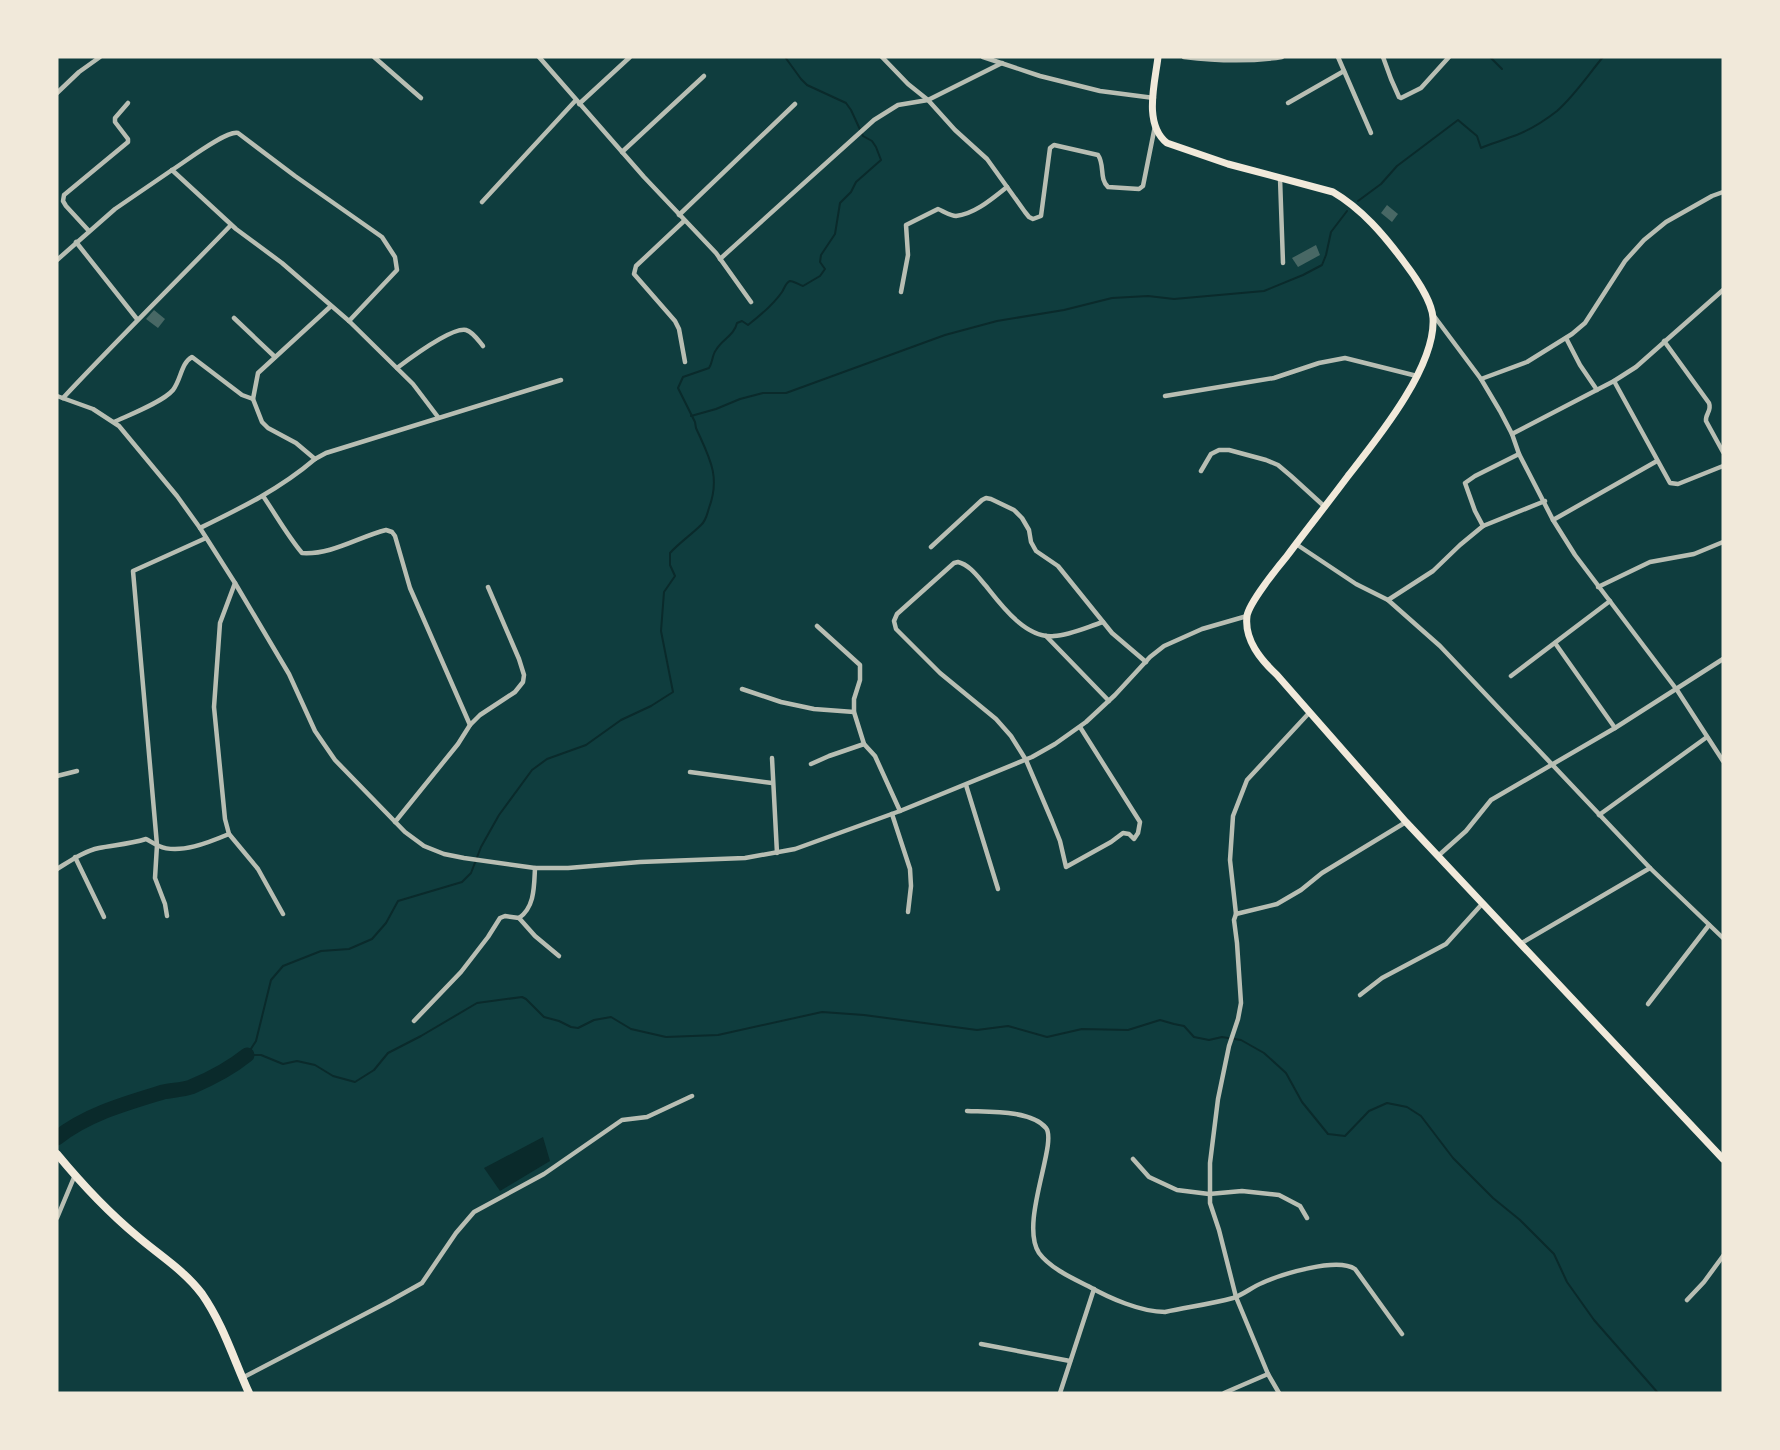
<svg xmlns="http://www.w3.org/2000/svg" width="1780" height="1450" viewBox="0 0 1780 1450" font-family="'Nunito Sans',sans-serif">
	<style>
		.water { fill: #0a2a2b }
		.lines { fill: none; stroke-linecap: round; stroke-linejoin: round }
		.stream { stroke: #0a2a2b; stroke-width: 2 }
		.river { stroke: #0a2a2b; stroke-width: 15 }
		.building { fill: #486865 }
		.minor { stroke: #b8beb3; stroke-width: 4.5 }
		.secondary { stroke: #f1e9da; stroke-width: 7 }
		.trunk { stroke: #f1e9da; stroke-width: 8 }
	</style>
	<rect width="100%" height="100%" fill="#0f3d3e"/>
	<path class="water" d="M 543,1137 L 550,1161 L 500,1191 L 484,1168 Z"/>
	<g class="lines">
		<g class="stream">
			<path d="M 1490,57 L 1502,69"/>
			<path d="M 1358,201 L 1381,184 L 1397,166 L 1458,120 L 1477,136 L 1481,148 C 1490,144 1498,142 1508,138 C 1524,133 1543,122 1557,111 C 1575,95 1588,75 1603,57"/>
			<path d="M 691,416 L 716,409 L 740,399 L 763,393 L 786,393 L 945,335 L 997,321 L 1064,310 L 1112,298 L 1148,296 L 1174,299 L 1264,291 L 1303,275 L 1322,265 L 1326,255 L 1331,232 L 1347,211"/>
			<path d="M 247,1055 L 261,1055 L 283,1064 L 297,1061 L 315,1065 L 333,1076 L 355,1082 L 374,1070 L 388,1053 L 421,1036 L 477,1003 L 522,997 L 526,999 L 544,1017 L 559,1021 L 571,1027 L 578,1028 L 594,1020 L 611,1017 L 631,1029 L 666,1037 L 718,1035 L 822,1012 L 864,1015 L 977,1030 L 1008,1026 L 1047,1037 L 1082,1029 L 1128,1030 L 1160,1020 L 1174,1024 L 1184,1026 L 1194,1037 L 1209,1040 L 1222,1037 L 1241,1040 L 1264,1053 L 1286,1073 L 1302,1102 L 1328,1134 L 1345,1136 L 1369,1111 L 1387,1103 L 1407,1107 L 1421,1116 L 1453,1158 L 1493,1198 L 1520,1220 L 1554,1254 L 1567,1282 L 1594,1320 L 1658,1393"/>
			<path d="M 247,1055 L 256,1041 L 271,980 L 283,966 L 321,951 L 349,949 L 372,939 L 386,923 L 398,901 L 462,882 L 471,873 L 481,847 L 499,815 L 532,770 L 547,759 L 586,745 L 621,720 L 651,706 L 673,692 L 661,631 L 664,592 L 675,576 L 670,565 L 670,553 C 680,542 691,535 701,525 C 706,521 707,514 709,508 C 721,476 709,457 696,428 L 695,422 L 678,388 L 683,377 L 709,368 C 713,362 712,355 716,350 C 722,339 734,336 737,323 L 742,321 L 748,325 C 761,315 773,305 782,292 C 784,289 786,282 790,281 C 793,281 800,285 803,286 L 820,276 L 825,269 L 820,262 L 821,255 L 835,234 L 840,203 L 851,192 L 856,182 L 881,160 L 876,147 L 872,141 L 863,136 L 851,110 L 846,103 L 807,85 L 801,79 L 785,57"/>
		</g>
		<path class="river" d="M 57,1138 C 87,1114 127,1103 163,1092 C 172,1090 182,1090 191,1087 C 210,1079 231,1068 247,1055"/>
	</g>
	<g class="building">
		<path d="M 1387,205 L 1398,214 L 1392,222 L 1381,213 Z"/>
		<path d="M 1316,245 L 1320,255 L 1298,267 L 1292,258 Z"/>
		<path d="M 154,310 L 165,319 L 158,328 L 146,319 Z"/>
	</g>
	<g class="lines">
		<g class="minor">
			<path d="M 374,57 L 421,98"/>
			<path d="M 539,57 L 644,177 L 716,253 L 751,302"/>
			<path d="M 882,57 L 908,84 L 928,100 L 955,130 L 987,159 L 1025,212 L 1029,217 L 1033,219 L 1041,216 L 1050,148 L 1054,145 L 1098,155 C 1105,165 1099,179 1108,187 L 1139,189 L 1143,186 L 1155,126"/>
			<path d="M 983,57 L 1040,76 L 1100,91 L 1154,98"/>
			<path d="M 1184,57 C 1217,61 1250,62 1282,57"/>
			<path d="M 1338,57 L 1371,133"/>
			<path d="M 1383,57 L 1391,79 L 1399,97 L 1401,98 L 1421,88 L 1449,57"/>
			<path d="M 57,93 L 79,72 L 100,57"/>
			<path d="M 1288,103 L 1344,71"/>
			<path d="M 579,104 L 630,57"/>
			<path d="M 622,152 L 704,76"/>
			<path d="M 172,170 C 185,162 226,130 238,133 L 295,176 L 382,237 L 395,257 L 397,270 L 349,321"/>
			<path d="M 1280,178 L 1283,263"/>
			<path d="M 482,202 L 576,100"/>
			<path d="M 679,215 L 795,104"/>
			<path d="M 684,221 L 636,266 L 634,274 L 675,321 L 679,329 L 685,362"/>
			<path d="M 89,231 L 66,206 L 63,201 L 64,195 L 128,142 L 128,139 L 115,122 L 115,118 L 128,103"/>
			<path d="M 76,242 L 137,319"/>
			<path d="M 720,259 L 874,120 L 898,105 L 928,100 L 1002,63"/>
			<path d="M 57,260 L 115,209 L 172,170 L 236,229 L 282,263 L 349,321 L 413,384 L 438,417"/>
			<path d="M 901,292 L 908,255 L 906,225 L 938,209 C 943,211 951,216 956,216 C 975,214 993,198 1007,187"/>
			<path d="M 1434,316 L 1481,379 L 1527,362 L 1572,334 L 1585,323 L 1625,261 L 1644,240 L 1666,222 L 1712,196 L 1723,192"/>
			<path d="M 234,318 L 275,357"/>
			<path d="M 1566,338 L 1580,365 L 1597,390"/>
			<path d="M 1664,341 L 1709,403 C 1712,411 1705,414 1706,421 L 1723,452"/>
			<path d="M 397,368 C 409,359 452,327 466,330 C 473,332 478,340 483,346"/>
			<path d="M 1481,379 L 1500,411 L 1512,434 L 1519,454 L 1553,520 L 1575,555 L 1677,690 L 1723,761"/>
			<path d="M 1614,381 L 1670,483 L 1678,484 L 1723,466"/>
			<path d="M 57,396 L 93,409 L 119,426 L 177,496 L 200,528 L 235,583 L 289,674 L 315,731 L 335,760 L 405,832 L 424,846 L 444,854 L 464,858 L 535,868 L 568,868 L 640,862 L 745,858 L 795,849 L 900,811 L 1032,757 L 1055,744 L 1086,722 L 1115,695 L 1150,657 L 1164,646 L 1202,629 L 1247,616"/>
			<path d="M 1165,396 L 1274,378 L 1319,363 L 1345,358 L 1417,376"/>
			<path d="M 63,398 C 118,339 175,283 231,225"/>
			<path d="M 253,399 L 258,373 L 331,306"/>
			<path d="M 114,422 C 129,415 163,402 173,390 C 181,380 181,363 192,357 L 242,395 L 253,399 L 262,422 L 268,428 L 296,443 L 315,459 C 280,489 241,508 200,528"/>
			<path d="M 1512,434 L 1614,381 L 1636,367 L 1723,290"/>
			<path d="M 315,459 L 326,453 L 561,380"/>
			<path d="M 1201,471 L 1211,454 L 1219,450 L 1229,450 L 1266,460 L 1278,465 L 1291,476 L 1325,507"/>
			<path d="M 263,496 C 276,515 287,535 302,553 C 332,555 358,537 386,530 L 392,532 L 395,536 L 410,588 L 470,725 L 458,744 L 395,822"/>
			<path d="M 1553,520 L 1657,461"/>
			<path d="M 1483,526 L 1475,511 L 1465,483 L 1475,476 L 1519,454"/>
			<path d="M 1296,544 L 1356,584 L 1388,600 L 1440,646 L 1650,868 L 1723,938"/>
			<path d="M 931,547 L 982,500 L 986,498 L 991,499 L 1014,510 L 1022,518 L 1029,530 L 1031,542 L 1036,551 L 1058,566 L 1112,633 L 1146,662"/>
			<path d="M 1598,587 L 1650,562 L 1694,554 L 1723,542"/>
			<path d="M 1388,600 L 1433,571 L 1460,545 L 1483,526 L 1545,501"/>
			<path d="M 817,626 L 860,665 L 860,680 L 854,699 L 854,712 L 864,744 L 875,756 L 900,811"/>
			<path d="M 1046,636 L 1109,701"/>
			<path d="M 1555,643 L 1615,728"/>
			<path d="M 1511,676 L 1610,601"/>
			<path d="M 742,689 L 781,702 L 814,709 L 854,712"/>
			<path d="M 470,725 L 480,715 L 515,692 L 523,682 L 524,675 L 519,659 L 488,587"/>
			<path d="M 1080,727 L 1140,822 L 1138,833 L 1134,839 L 1129,834 L 1123,833 L 1111,842 L 1066,867 L 1060,841 L 1052,821 L 1026,760 L 1011,736 L 996,719 L 940,673 L 896,629 L 894,621 L 897,614 L 954,563 L 958,562 C 970,565 978,577 986,586 C 1001,605 1026,639 1054,636 C 1070,635 1087,627 1103,622"/>
			<path d="M 772,758 L 777,853"/>
			<path d="M 811,764 L 829,756 L 864,744"/>
			<path d="M 690,772 L 772,783"/>
			<path d="M 57,776 L 77,771"/>
			<path d="M 966,785 L 998,889"/>
			<path d="M 892,814 L 910,869 L 911,886 L 908,912"/>
			<path d="M 1599,815 L 1707,737"/>
			<path d="M 229,834 L 258,869 L 283,914"/>
			<path d="M 1438,856 L 1466,831 L 1491,800 L 1615,728 L 1723,659"/>
			<path d="M 75,857 L 104,917"/>
			<path d="M 57,869 C 70,861 84,851 99,848 C 115,845 130,844 146,839 C 150,841 154,844 159,846 C 179,855 210,842 229,834 L 225,819 L 214,707 L 220,623 L 235,583"/>
			<path d="M 1236,914 L 1277,904 L 1301,890 L 1322,873 L 1406,822"/>
			<path d="M 167,916 L 165,904 L 155,878 L 157,845 L 133,571 L 206,538"/>
			<path d="M 519,918 L 535,936 L 559,956"/>
			<path d="M 1520,944 L 1650,868"/>
			<path d="M 1360,995 L 1382,978 L 1446,944 L 1482,904"/>
			<path d="M 1648,1004 L 1709,925"/>
			<path d="M 414,1021 L 461,972 L 488,937 L 500,918 L 505,916 L 519,918 C 535,907 534,886 535,868"/>
			<path d="M 967,1111 C 989,1112 1031,1110 1046,1128 C 1058,1143 1019,1223 1039,1253 C 1050,1268 1072,1278 1088,1286 C 1109,1298 1141,1312 1165,1312 C 1188,1307 1211,1304 1233,1298 C 1243,1295 1252,1287 1262,1283 C 1282,1274 1337,1257 1355,1269 L 1402,1334"/>
			<path d="M 1133,1159 L 1149,1177 L 1177,1190 L 1209,1194 L 1242,1191 L 1279,1195 L 1300,1206 L 1307,1218"/>
			<path d="M 57,1218 L 75,1175"/>
			<path d="M 1687,1300 L 1704,1282 L 1723,1256"/>
			<path d="M 981,1344 L 1070,1361"/>
			<path d="M 242,1378 L 388,1302 L 422,1283 L 456,1233 L 474,1212 L 544,1174 L 622,1120 L 647,1117 L 692,1096"/>
			<path d="M 1060,1393 L 1094,1289"/>
			<path d="M 1224,1393 L 1268,1374"/>
			<path d="M 1279,1393 L 1268,1374 L 1236,1297 L 1219,1230 L 1210,1203 L 1210,1163 L 1218,1099 L 1229,1046 L 1238,1019 L 1241,1003 L 1237,943 L 1234,920 L 1236,914 L 1230,860 L 1233,816 L 1247,780 L 1309,713"/>
		</g>
		<path class="secondary" d="M 1158,57 C 1155,83 1143,124 1167,143 L 1228,164 L 1333,192 C 1362,209 1384,235 1404,262 C 1414,275 1432,301 1433,318 C 1436,367 1377,439 1348,476 C 1328,503 1307,529 1287,556 C 1277,568 1249,603 1247,616 C 1244,640 1261,660 1277,675 L 1406,822 L 1723,1159"/>
		<path class="trunk" d="M 57,1154 C 81,1183 108,1212 137,1236 C 159,1255 184,1270 202,1294 C 223,1324 234,1360 249,1393"/>
	</g>
	<rect width="1780" height="1450" fill="none" stroke="#f1e9da" stroke-width="117"/>
</svg>
